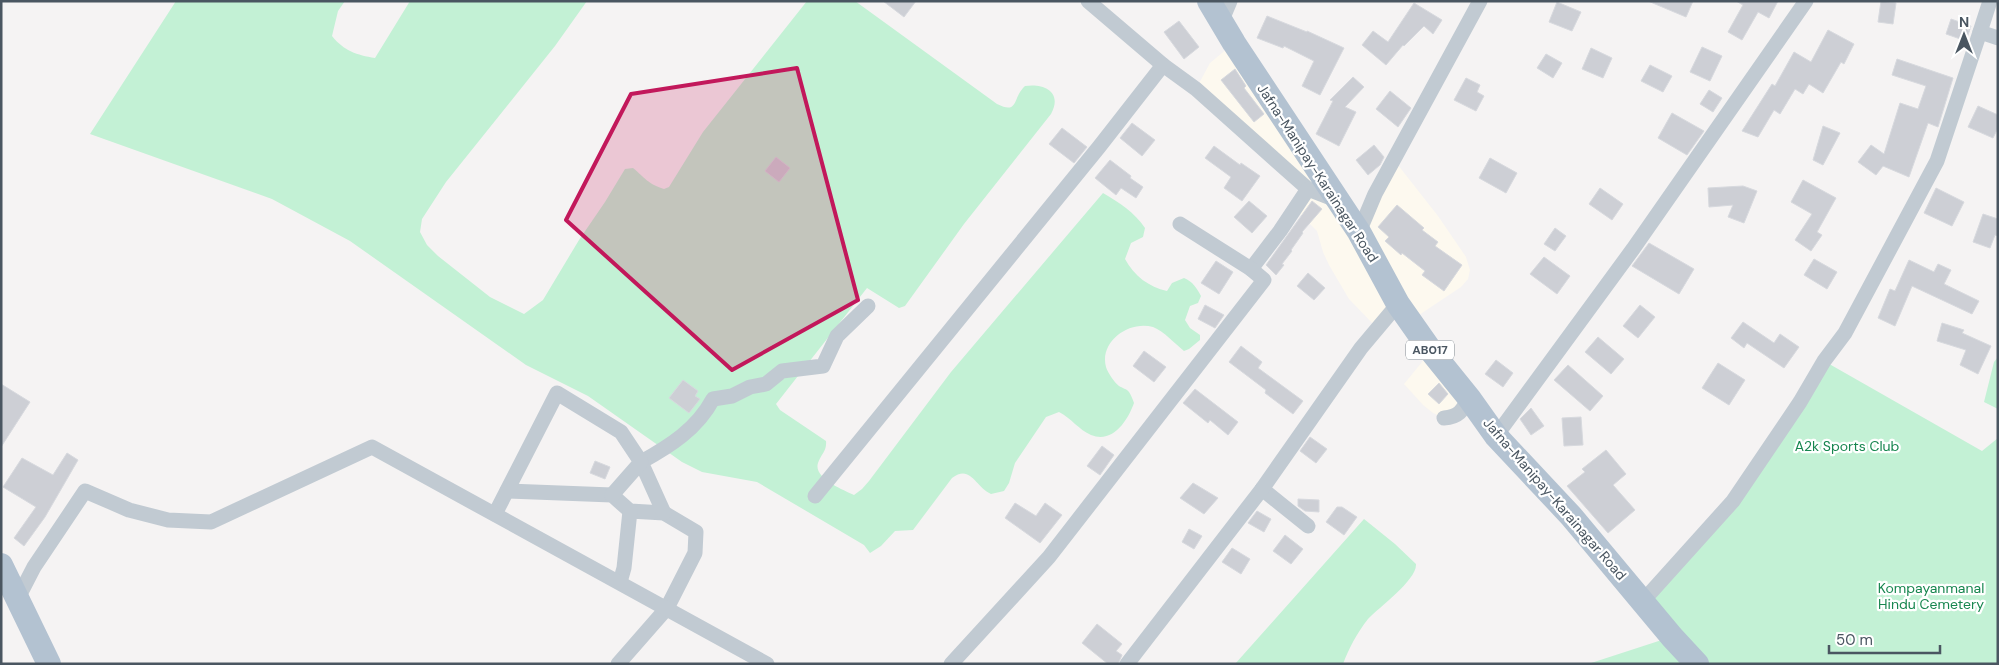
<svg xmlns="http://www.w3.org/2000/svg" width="1999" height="665" viewBox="0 0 1999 665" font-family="'DM Sans',sans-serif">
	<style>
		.commercial { fill: #fdf9ef }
		.green { fill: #c3f1d5 }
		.building { fill: #cdcfd5; stroke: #d7d9de }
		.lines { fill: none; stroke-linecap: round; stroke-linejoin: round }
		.street { stroke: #c1cad2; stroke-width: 15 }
		.primary { stroke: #b3c2d1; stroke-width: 24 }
		.marked { fill: #c2185b; fill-opacity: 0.2; stroke: #c2185b; stroke-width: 4; stroke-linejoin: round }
		.labels { text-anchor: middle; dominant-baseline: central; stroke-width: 4.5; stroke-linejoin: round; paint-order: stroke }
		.shield { fill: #fff; stroke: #808990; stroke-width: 1 }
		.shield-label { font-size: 12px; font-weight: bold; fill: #4a5661 }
		.street-label { font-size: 14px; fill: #4a5661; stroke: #fff }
		.park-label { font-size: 14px; fill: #17864f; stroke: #fff }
	</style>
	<rect width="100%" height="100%" fill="#f5f3f3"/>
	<g class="commercial">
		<path d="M 1234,43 L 1359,232 L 1394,160 L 1438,216 L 1466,257 L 1470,270 L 1468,279 L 1461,287 L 1410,321 L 1399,304 L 1377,328 L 1349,299 L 1329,265 L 1323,252 L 1317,231 L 1295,209 L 1308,189 L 1196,89 L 1210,63 Z"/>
		<path d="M 1431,351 L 1469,398 L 1444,418 L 1433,413 L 1423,405 L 1404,384 Z"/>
	</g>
	<g class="green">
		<path d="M 176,1 L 345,1 L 338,11 L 332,36 C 344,51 357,55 375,58 L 410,1 L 587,1 L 555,46 L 446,182 L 422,219 L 420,232 L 427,245 L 438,256 L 490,297 L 524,314 L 543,300 L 579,240 L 605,202 L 625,169 L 633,168 C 645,178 648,184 664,189 L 669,187 L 703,132 L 807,1 L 855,1 L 997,104 C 1019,115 1012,98 1025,86 C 1044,83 1063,92 1051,114 L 964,224 L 905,306 L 899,308 L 867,288 L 776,404 L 780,410 L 826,441 C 827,451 821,454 818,463 C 813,478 843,490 854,495 L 862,489 L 869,481 L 951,372 L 1103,193 C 1120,203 1134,212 1145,228 L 1143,237 L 1131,243 L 1125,259 C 1134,276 1149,287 1167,291 L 1172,283 L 1184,278 C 1193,282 1196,287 1201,296 L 1198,303 L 1190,306 L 1185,320 L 1190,328 L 1200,335 L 1200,340 L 1189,349 L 1184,351 C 1175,344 1164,331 1153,327 C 1130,320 1099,341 1106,367 C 1108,373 1114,382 1119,386 C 1122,388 1127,389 1129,392 C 1131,395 1133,400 1134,403 C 1128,420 1113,444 1091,435 C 1079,430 1071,418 1059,412 L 1046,417 L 1015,463 L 1009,483 L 1004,491 L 991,494 C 975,487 971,464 952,478 L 913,530 L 895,531 L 881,546 L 870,553 L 864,545 L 757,482 L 702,472 L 682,462 L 588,396 L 526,365 L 350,241 L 272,199 L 90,134 Z"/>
		<path d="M 1998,357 L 1998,409 L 1984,402 L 1994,362 Z"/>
		<path d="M 1824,361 L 1982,451 L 1998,438 L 1998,664 L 1588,664 L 1671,637 L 1643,601 L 1733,501 Z"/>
		<path d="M 1364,519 L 1395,544 L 1416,564 C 1417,580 1379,607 1368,619 C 1357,633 1349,648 1343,664 L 1235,664 Z"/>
	</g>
	<g class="building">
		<path d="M 883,1 L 916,1 L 904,17 Z"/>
		<path d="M 1648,1 L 1693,1 L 1686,17 Z"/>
		<path d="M 1736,1 L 1778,1 L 1769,18 L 1758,12 L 1742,40 L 1728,32 L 1743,5 Z"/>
		<path d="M 1881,1 L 1896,3 L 1893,24 L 1878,22 Z"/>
		<path d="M 1557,2 L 1581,12 L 1572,31 L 1549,22 Z"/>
		<path d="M 1414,3 L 1442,20 L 1433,34 L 1424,26 L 1404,46 L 1403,45 L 1386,65 L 1362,45 L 1373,31 L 1388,42 Z"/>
		<path d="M 1267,16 L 1307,32 L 1307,31 L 1344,48 L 1320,95 L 1302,86 L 1314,61 L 1284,46 L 1283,48 L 1257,38 Z"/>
		<path d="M 1951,19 L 1971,26 L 1966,41 L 1946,34 Z"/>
		<path d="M 1179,21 L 1199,47 L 1184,59 L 1164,32 Z"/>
		<path d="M 1828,30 L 1854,44 L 1844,64 L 1841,62 L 1823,93 L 1809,84 L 1803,94 L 1795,89 L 1780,114 L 1774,110 L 1758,137 L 1742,131 L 1772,84 L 1775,86 L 1794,52 L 1811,62 Z"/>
		<path d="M 1702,47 L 1722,56 L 1710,81 L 1690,72 Z"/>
		<path d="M 1591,48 L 1612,58 L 1603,78 L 1582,69 Z"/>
		<path d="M 1546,54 L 1562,63 L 1553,78 L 1537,68 Z"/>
		<path d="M 1897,59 L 1953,78 L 1938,127 L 1928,123 L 1909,177 L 1883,166 L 1876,175 L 1858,162 L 1871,145 L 1884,154 L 1900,103 L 1918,109 L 1926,86 L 1892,75 Z"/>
		<path d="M 1650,65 L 1672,76 L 1663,92 L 1641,81 Z"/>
		<path d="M 1235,69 L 1246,86 L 1244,88 L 1264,114 L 1254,122 L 1221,80 Z"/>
		<path d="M 1353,77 L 1364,87 L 1345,107 L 1356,112 L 1339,146 L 1316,134 L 1333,101 L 1330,100 Z"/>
		<path d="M 1466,78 L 1480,85 L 1477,92 L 1484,96 L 1476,111 L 1454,100 Z"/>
		<path d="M 1709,90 L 1722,98 L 1713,112 L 1700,104 Z"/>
		<path d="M 1390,91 L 1411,108 L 1398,127 L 1376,109 Z"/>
		<path d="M 1978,106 L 1998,115 L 1998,128 L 1993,138 L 1968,127 Z"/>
		<path d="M 1672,113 L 1704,131 L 1687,155 L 1658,138 Z"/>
		<path d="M 1132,123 L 1155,140 L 1142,156 L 1120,138 Z"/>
		<path d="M 1823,126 L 1840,133 L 1823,165 L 1813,160 Z"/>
		<path d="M 1062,128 L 1087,147 L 1074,163 L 1049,144 Z"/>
		<path d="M 1374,145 L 1384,157 L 1380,165 L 1368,175 L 1356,160 Z"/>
		<path d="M 1214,146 L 1240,165 L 1241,163 L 1260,176 L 1242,201 L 1224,188 L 1231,177 L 1205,158 Z"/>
		<path d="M 776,157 L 790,168 L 779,182 L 765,171 Z"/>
		<path d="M 1490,158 L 1517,173 L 1506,193 L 1479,178 Z"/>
		<path d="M 1110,160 L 1131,176 L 1130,178 L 1143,187 L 1136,198 L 1121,188 L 1116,195 L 1095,178 Z"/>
		<path d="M 1803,180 L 1836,198 L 1817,232 L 1822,235 L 1811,251 L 1795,240 L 1812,214 L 1791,202 Z"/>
		<path d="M 1743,186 L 1757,191 L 1744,223 L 1728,217 L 1733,205 L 1709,207 L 1708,188 Z"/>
		<path d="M 1600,188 L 1623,204 L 1612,220 L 1589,204 Z"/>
		<path d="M 1936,188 L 1964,202 L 1952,226 L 1924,213 Z"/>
		<path d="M 1249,201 L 1267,216 L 1252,233 L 1234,217 Z"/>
		<path d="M 1312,201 L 1322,209 L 1302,232 L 1303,233 L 1291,250 L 1292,251 L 1282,264 L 1284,265 L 1276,275 L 1266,265 Z"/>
		<path d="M 1397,205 L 1424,228 L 1422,230 L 1438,242 L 1435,246 L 1462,265 L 1444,291 L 1422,275 L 1425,271 L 1402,253 L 1401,255 L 1385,241 L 1389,237 L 1378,227 Z"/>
		<path d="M 1983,214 L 1998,219 L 1998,236 L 1995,235 L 1990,248 L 1973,242 Z"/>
		<path d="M 1555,228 L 1566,236 L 1555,251 L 1544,244 Z"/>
		<path d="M 1649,243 L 1694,269 L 1679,294 L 1632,266 Z"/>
		<path d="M 1544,257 L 1570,276 L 1557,294 L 1530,274 Z"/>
		<path d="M 1814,259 L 1837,272 L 1827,289 L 1804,275 Z"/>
		<path d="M 1909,260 L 1934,272 L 1938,264 L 1951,270 L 1944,284 L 1979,301 L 1972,314 L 1912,286 L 1895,326 L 1878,318 L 1890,289 L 1895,291 Z"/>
		<path d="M 1216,261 L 1233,272 L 1219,294 L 1201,283 Z"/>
		<path d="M 1308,273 L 1325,288 L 1314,300 L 1297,286 Z"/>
		<path d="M 1205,305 L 1224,315 L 1215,328 L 1198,319 Z"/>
		<path d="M 1640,305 L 1655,317 L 1638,338 L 1623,326 Z"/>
		<path d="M 1743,322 L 1774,343 L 1780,334 L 1799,347 L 1784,368 L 1747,343 L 1744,348 L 1731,338 Z"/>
		<path d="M 1942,323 L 1964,330 L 1962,333 L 1991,346 L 1978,374 L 1960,365 L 1966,350 L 1937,341 Z"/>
		<path d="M 1598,337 L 1624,359 L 1611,374 L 1585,352 Z"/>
		<path d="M 1241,346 L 1262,362 L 1258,368 L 1303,401 L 1293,414 L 1265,393 L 1266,390 L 1229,362 Z"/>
		<path d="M 1144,351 L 1166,367 L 1154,382 L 1133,366 Z"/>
		<path d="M 1496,360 L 1513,373 L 1503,387 L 1485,374 Z"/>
		<path d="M 1718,363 L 1745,380 L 1729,405 L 1702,388 Z"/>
		<path d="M 1568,365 L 1603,396 L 1590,411 L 1554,380 Z"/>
		<path d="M 683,380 L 698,391 L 695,396 L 700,399 L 689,413 L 669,398 Z"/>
		<path d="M 1439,383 L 1448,394 L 1439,404 L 1428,394 Z"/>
		<path d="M 1,384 L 30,402 L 1,447 Z"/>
		<path d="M 1195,389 L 1238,422 L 1228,435 L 1210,420 L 1208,423 L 1183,403 Z"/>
		<path d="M 1531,408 L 1544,426 L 1531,435 L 1520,419 Z"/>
		<path d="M 1581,417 L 1583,445 L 1564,446 L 1562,418 Z"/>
		<path d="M 1310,437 L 1327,449 L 1316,463 L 1300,451 Z"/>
		<path d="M 1102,446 L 1114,455 L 1100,475 L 1087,466 Z"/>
		<path d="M 1606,450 L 1626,474 L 1613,485 L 1635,510 L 1608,533 L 1567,486 L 1585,472 L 1582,469 Z"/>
		<path d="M 67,453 L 78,460 L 45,517 L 24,546 L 14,538 L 36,507 L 3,487 L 22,458 L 53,475 Z"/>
		<path d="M 595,461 L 610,467 L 605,479 L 590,473 Z"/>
		<path d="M 1193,483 L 1218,498 L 1204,514 L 1180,498 Z"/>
		<path d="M 1298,499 L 1319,500 L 1319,512 L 1305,511 L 1298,506 Z"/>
		<path d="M 1015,503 L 1036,516 L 1045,503 L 1062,515 L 1040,543 L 1005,518 Z"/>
		<path d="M 1337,507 L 1342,507 L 1357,517 L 1344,535 L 1326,522 Z"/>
		<path d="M 1257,511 L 1271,519 L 1264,532 L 1248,523 Z"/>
		<path d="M 1189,529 L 1202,536 L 1194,549 L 1182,542 Z"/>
		<path d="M 1285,535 L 1303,549 L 1291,564 L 1273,551 Z"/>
		<path d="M 1232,548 L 1250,559 L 1241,574 L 1222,562 Z"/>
		<path d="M 1097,624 L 1122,644 L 1116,651 L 1122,655 L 1118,664 L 1108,664 L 1082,643 Z"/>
	</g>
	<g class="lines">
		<g class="street">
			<path d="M 1088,1 L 1163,65 L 1196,89 L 1308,189 L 1336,200"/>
			<path d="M 1222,20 L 1230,1"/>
			<path d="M 1980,32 L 1990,1"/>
			<path d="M 1359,232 L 1375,194 L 1480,1"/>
			<path d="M 1251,269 L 1280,231 L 1308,189"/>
			<path d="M 1444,418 C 1459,417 1462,411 1469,398"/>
			<path d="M 1496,436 L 1633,249 L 1806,1"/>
			<path d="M 1262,489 L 1308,526"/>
			<path d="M 507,491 L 612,495 L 630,511 L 664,513 L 696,532 L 695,553 L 667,608 L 618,664"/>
			<path d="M 815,496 L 1099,147 L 1163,65"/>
			<path d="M 664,513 L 641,462 C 670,446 697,429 713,399 L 732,396 L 750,387 L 766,384 L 782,371 L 823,366 L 837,336 L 868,306"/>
			<path d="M 495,514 L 557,393 L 621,432 L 641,462 L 612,495"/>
			<path d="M 620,582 L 624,568 L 630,511"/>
			<path d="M 18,598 L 34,567 L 85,491 L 129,510 L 168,520 L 211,522 L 372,447 L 767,664"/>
			<path d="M 1643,601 L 1733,501 L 1800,402 L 1824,361 L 1845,333 L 1937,161 L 1980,32 L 1998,38"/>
			<path d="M 951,664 L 1049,557 L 1264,280 L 1251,269 L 1180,224"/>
			<path d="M 1127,664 L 1262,489 L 1361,348 L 1398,304"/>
		</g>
		<g class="primary">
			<path d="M 1209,1 L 1234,43 L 1359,232 L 1398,304 L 1431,351 L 1469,398 L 1496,436 L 1571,516 L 1672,637 L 1697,664"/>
			<path d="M 1,565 L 49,664"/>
		</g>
	</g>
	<path class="marked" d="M 797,68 L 858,300 L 732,370 L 566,220 L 631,94 Z"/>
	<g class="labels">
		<rect class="shield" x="1406" y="340.5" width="48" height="19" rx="4"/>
		<g class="shield-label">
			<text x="1430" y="350">AB017</text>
		</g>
		<g class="street-label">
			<text transform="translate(1318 173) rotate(57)">Jafna-Manipay-Karainagar Road</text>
			<text transform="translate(1555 499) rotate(49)">Jafna-Manipay-Karainagar Road</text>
		</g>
		<g class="park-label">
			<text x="1847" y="446">A2k Sports Club</text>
			<text x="1931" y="588">Kompayanmanal<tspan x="1931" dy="16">Hindu Cemetery</tspan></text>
		</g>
	</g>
	<rect width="1999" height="665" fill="none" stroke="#4a5661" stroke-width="5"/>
	<g transform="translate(1964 35)" stroke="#ffffff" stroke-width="4" paint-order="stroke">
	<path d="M0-4L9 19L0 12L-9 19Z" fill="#4a5661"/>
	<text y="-8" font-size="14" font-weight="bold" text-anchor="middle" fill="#4a5661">N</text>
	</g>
	<path d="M1829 645v8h111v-8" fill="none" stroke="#4a5661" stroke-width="2.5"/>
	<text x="1836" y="645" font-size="15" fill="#4a5661" stroke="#ffffff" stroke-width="4" paint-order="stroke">50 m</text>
</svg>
